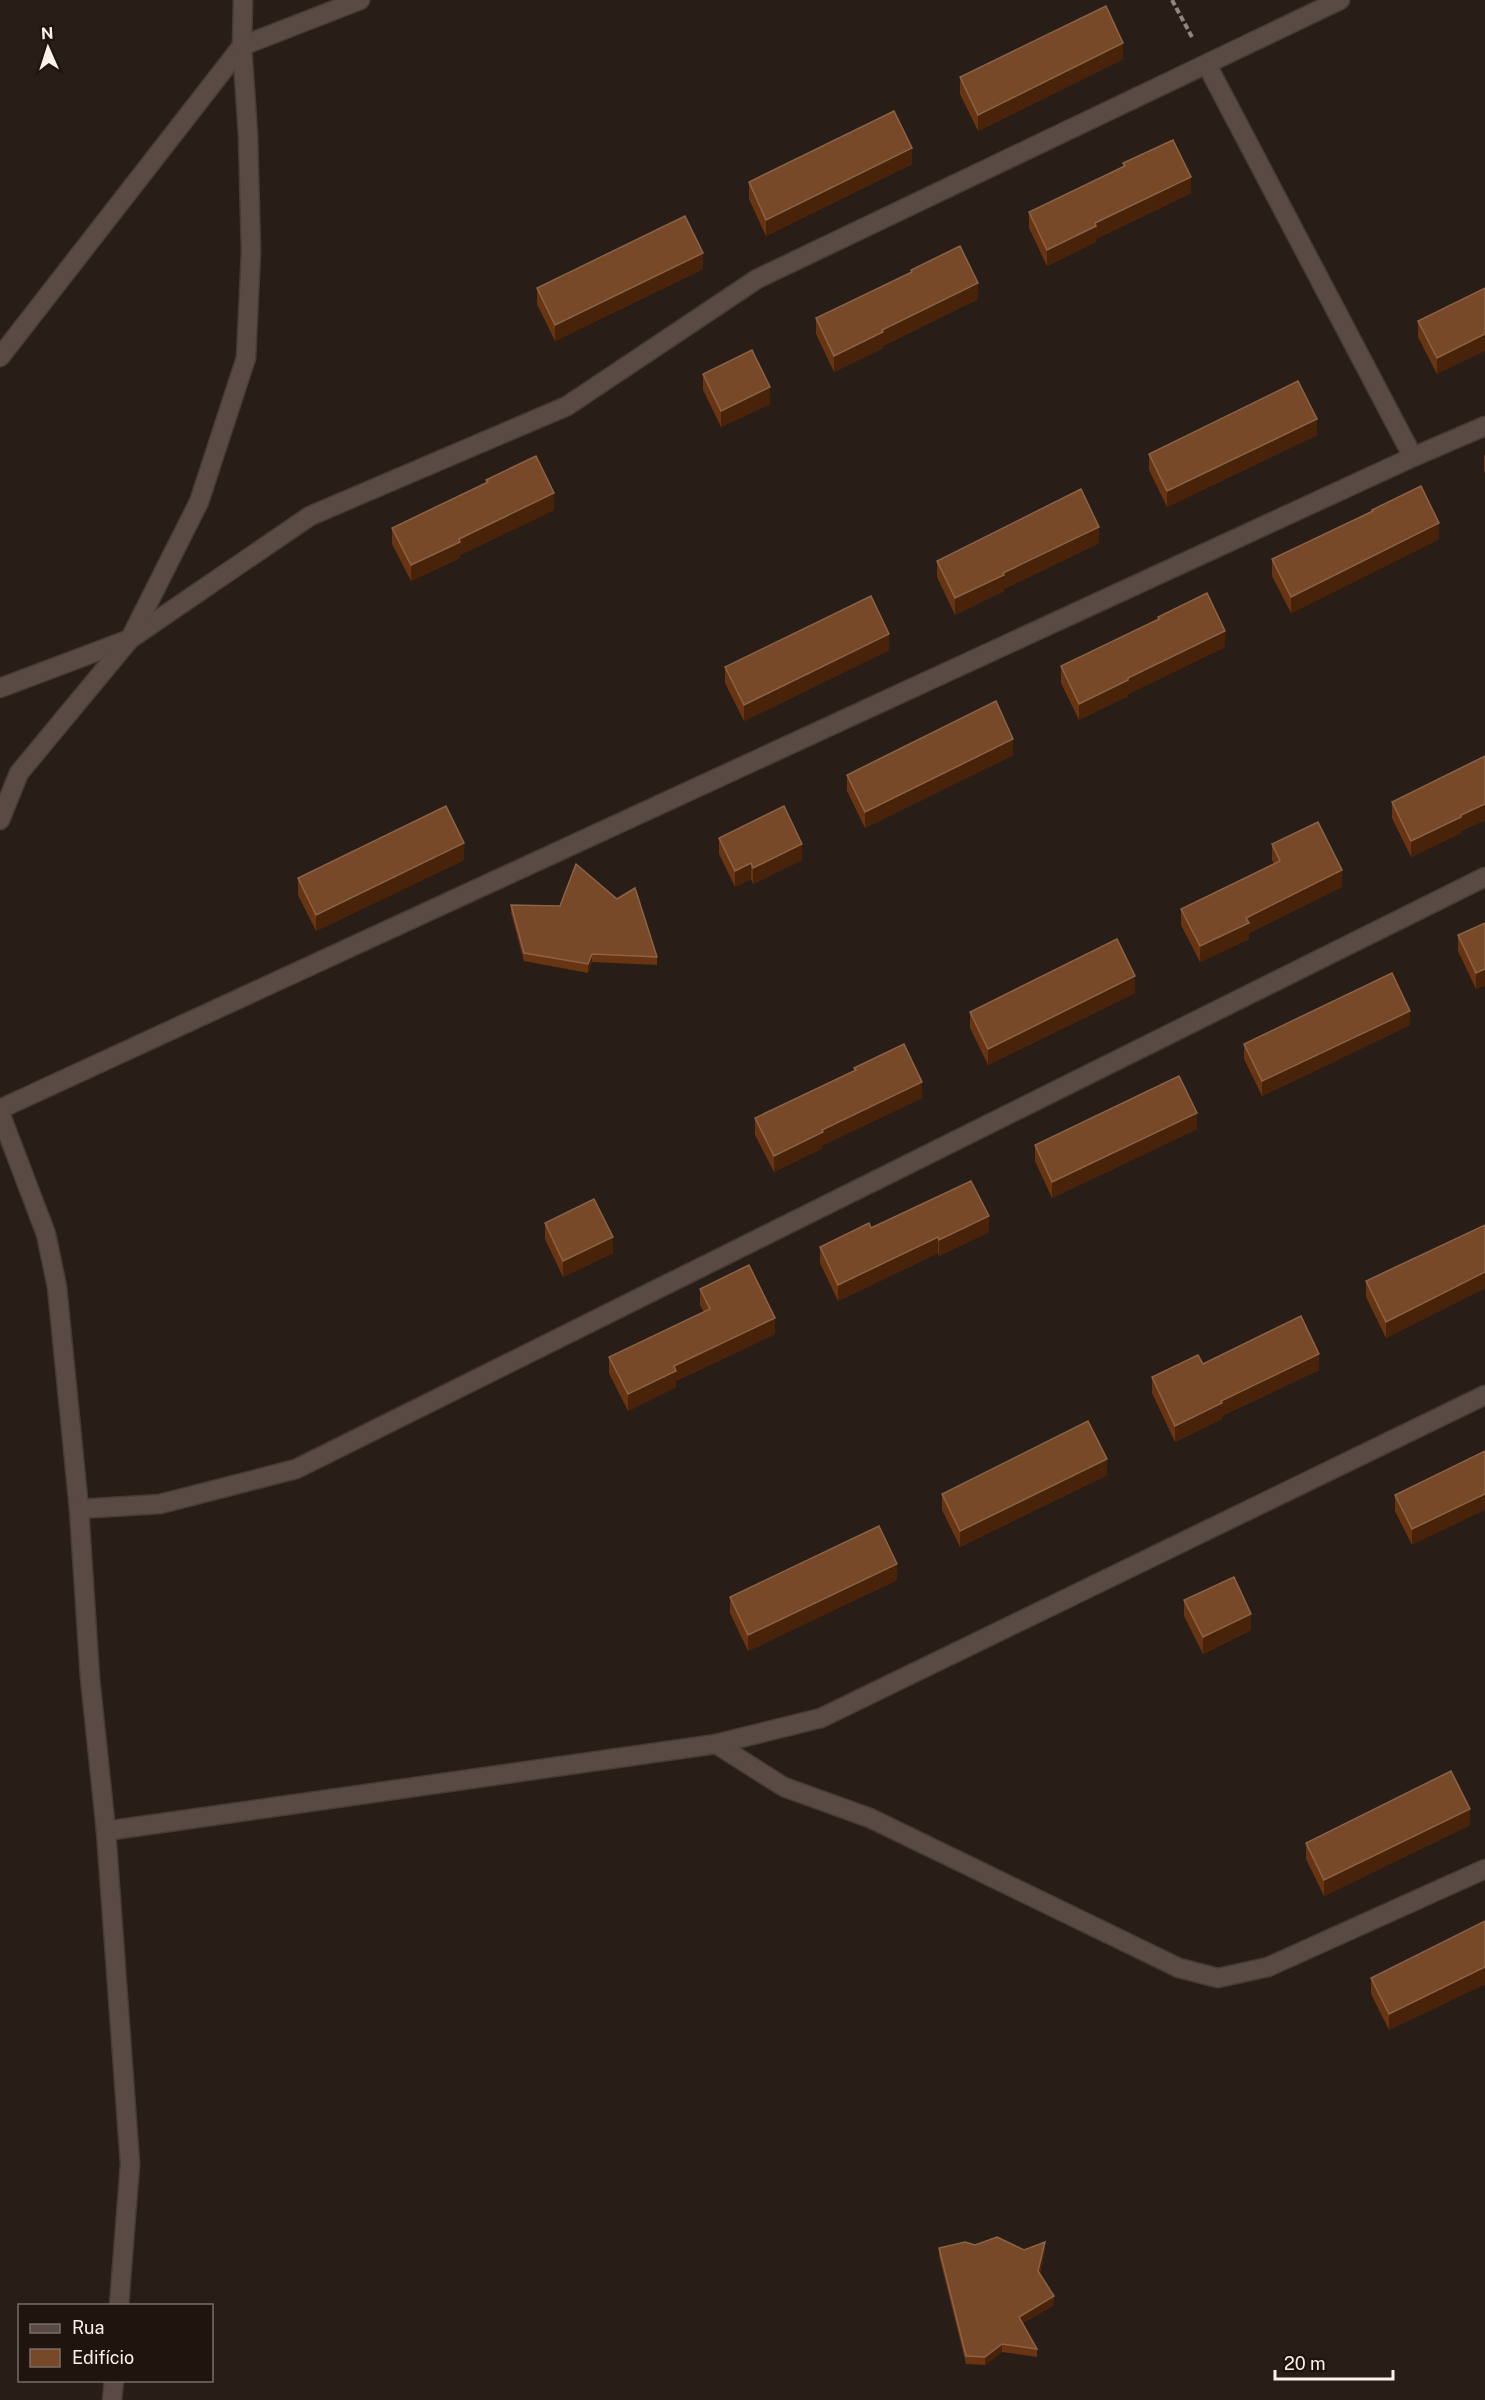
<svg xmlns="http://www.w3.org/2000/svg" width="1485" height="2400" viewBox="0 0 1485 2400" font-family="'Public Sans',sans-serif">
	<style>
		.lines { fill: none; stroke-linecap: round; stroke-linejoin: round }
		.street-casing { stroke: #453b37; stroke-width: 21 }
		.path { stroke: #908580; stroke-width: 4; stroke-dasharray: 6 3; stroke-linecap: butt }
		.street { stroke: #594b44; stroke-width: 18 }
		.wall { fill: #683411 }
		.shaded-wall { fill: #482209 }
		.building { fill: #784928; stroke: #8c6347; stroke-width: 1.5 }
	</style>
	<rect width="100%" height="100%" fill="#291d17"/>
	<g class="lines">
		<defs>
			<g id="street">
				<path d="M 1207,65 L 1413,457"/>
				<path d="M 0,357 L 242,46 L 360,0"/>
				<path d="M 0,688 L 130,639 L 310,516 L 567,406 L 757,279 L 1340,0"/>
				<path d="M 0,820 L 19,773 L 130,639 L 199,502 L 246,358 L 251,252 L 248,135 L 242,46 L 243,0"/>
				<path d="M 0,1109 L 1413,457 L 1485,426"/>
				<path d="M 0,1113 L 46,1234 L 57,1287 L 79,1509 L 90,1678 L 106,1831 L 130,2164 L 119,2306"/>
				<path d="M 79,1509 L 160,1504 L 296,1469 L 1485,877"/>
				<path d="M 716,1744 L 784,1787 L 870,1818 L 1179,1968 L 1218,1978 L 1268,1967 L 1485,1869"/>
				<path d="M 106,1831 L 716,1744 L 821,1718 L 1485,1395"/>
				<path d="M 112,2400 L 114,2380"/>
			</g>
		</defs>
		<use href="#street" class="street-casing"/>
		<path class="path" d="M 1172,0 L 1193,39"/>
		<use href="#street" class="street"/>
	</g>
	<g class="wall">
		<path d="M 1123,59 L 978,131 L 960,94 L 960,77 Z"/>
		<path d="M 1123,163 L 1191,193 L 1096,239 L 1096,242 L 1047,266 L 1029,228 L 1029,212 L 1123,166 Z"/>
		<path d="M 912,164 L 766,236 L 749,199 L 749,182 Z"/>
		<path d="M 703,269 L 555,341 L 537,304 L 537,288 Z"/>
		<path d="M 911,270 L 978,299 L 883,346 L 883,348 L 834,372 L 816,334 L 816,318 L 911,272 Z"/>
		<path d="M 1485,288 L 1437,374 L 1418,337 L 1418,321 Z"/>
		<path d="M 703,374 L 770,404 L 721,427 L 703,390 Z"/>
		<path d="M 1317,435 L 1167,507 L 1149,470 L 1149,454 Z"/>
		<path d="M 1484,455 L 1485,455 L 1485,473 L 1484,471 Z"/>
		<path d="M 486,480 L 554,510 L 460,555 L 460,558 L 411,581 L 392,544 L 392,528 L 486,483 Z"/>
		<path d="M 1372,510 L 1439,539 L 1291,613 L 1272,576 L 1272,559 L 1372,512 Z"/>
		<path d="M 1099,543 L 1004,589 L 1004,591 L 955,615 L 937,577 L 937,561 Z"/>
		<path d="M 1158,617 L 1225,647 L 1128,694 L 1128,696 L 1079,720 L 1061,683 L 1061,666 L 1158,620 Z"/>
		<path d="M 889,650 L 744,721 L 725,683 L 725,667 Z"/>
		<path d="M 1013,755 L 865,828 L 847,791 L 847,775 Z"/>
		<path d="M 1485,756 L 1485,820 L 1461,831 L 1461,833 L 1411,857 L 1392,818 L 1392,802 Z"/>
		<path d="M 719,838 L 802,860 L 753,884 L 751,879 L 735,887 L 719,854 Z"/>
		<path d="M 1272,844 L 1342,887 L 1249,933 L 1249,939 L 1200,962 L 1181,925 L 1181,909 L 1274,864 L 1272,860 Z"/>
		<path d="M 464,860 L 316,931 L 298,895 L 298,878 Z"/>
		<path d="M 511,905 L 657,957 L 657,965 L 592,962 L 588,973 L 524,961 L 511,913 Z"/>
		<path d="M 1485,923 L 1485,985 L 1476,989 L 1458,951 L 1458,935 Z"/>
		<path d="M 1135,993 L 988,1065 L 970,1028 L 970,1012 Z"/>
		<path d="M 1410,1025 L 1262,1096 L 1244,1059 L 1244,1044 Z"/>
		<path d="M 854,1068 L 922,1098 L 823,1145 L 823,1148 L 774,1172 L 755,1135 L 755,1118 L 854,1071 Z"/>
		<path d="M 1197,1129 L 1052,1198 L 1035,1161 L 1035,1145 Z"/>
		<path d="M 545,1223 L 613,1253 L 563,1277 L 545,1239 Z"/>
		<path d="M 1485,1225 L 1485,1288 L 1386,1338 L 1366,1297 L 1366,1281 Z"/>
		<path d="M 871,1228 L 989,1232 L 939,1256 L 938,1253 L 838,1301 L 820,1263 L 820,1247 Z"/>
		<path d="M 700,1289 L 775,1334 L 676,1381 L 676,1387 L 628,1411 L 609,1373 L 609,1357 L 704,1312 L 700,1305 Z"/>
		<path d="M 1203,1364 L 1319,1370 L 1222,1416 L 1222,1419 L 1175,1442 L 1152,1393 L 1152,1377 Z"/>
		<path d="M 1485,1451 L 1412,1545 L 1395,1511 L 1395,1495 Z"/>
		<path d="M 1107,1475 L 960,1547 L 942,1510 L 942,1494 Z"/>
		<path d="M 897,1580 L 748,1651 L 730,1613 L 730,1597 Z"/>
		<path d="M 1184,1600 L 1251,1630 L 1203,1654 L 1184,1616 Z"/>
		<path d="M 1470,1825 L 1324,1896 L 1306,1859 L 1306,1843 Z"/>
		<path d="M 1485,1921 L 1485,1984 L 1389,2030 L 1371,1994 L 1371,1978 Z"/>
		<path d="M 975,2245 L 1045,2251 L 1040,2273 L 1054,2305 L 1023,2323 L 1037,2349 L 1037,2357 L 1002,2352 L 985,2365 L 966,2364 L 939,2256 L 939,2248 Z"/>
	</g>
	<g class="shaded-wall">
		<path d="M 1123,43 L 1123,59 L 978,131 L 978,115 Z"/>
		<path d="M 912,148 L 912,164 L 766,236 L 766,220 Z"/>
		<path d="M 1191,177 L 1191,193 L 1096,239 L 1096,242 L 1047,266 L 1047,250 L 1095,223 Z"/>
		<path d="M 703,253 L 703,269 L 555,341 L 555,325 Z"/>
		<path d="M 978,283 L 978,299 L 883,346 L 883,348 L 834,372 L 834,356 L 882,330 Z"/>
		<path d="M 1485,334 L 1485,351 L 1437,374 L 1437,358 Z"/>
		<path d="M 770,387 L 770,404 L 721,427 L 721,411 Z"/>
		<path d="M 1317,419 L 1317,435 L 1167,507 L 1167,491 Z"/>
		<path d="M 554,493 L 554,510 L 460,555 L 460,558 L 411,581 L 411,565 L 459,539 Z"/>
		<path d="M 1439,523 L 1439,539 L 1291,613 L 1291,597 Z"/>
		<path d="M 1099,527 L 1099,543 L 1004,589 L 1004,591 L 955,615 L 955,598 L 1003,573 Z"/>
		<path d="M 1225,631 L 1225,647 L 1128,694 L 1128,696 L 1079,720 L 1079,704 L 1128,678 Z"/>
		<path d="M 889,634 L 889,650 L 744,721 L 744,705 Z"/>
		<path d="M 1013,739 L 1013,755 L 865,828 L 865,812 Z"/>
		<path d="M 1485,804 L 1485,820 L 1461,831 L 1461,833 L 1411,857 L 1411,841 Z"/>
		<path d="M 464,843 L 464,860 L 316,931 L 316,915 Z"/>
		<path d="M 802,844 L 802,860 L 753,884 L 753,868 Z"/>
		<path d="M 751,863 L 751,879 L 735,887 L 735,871 Z"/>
		<path d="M 1342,870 L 1342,887 L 1249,933 L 1249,939 L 1200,962 L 1200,946 L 1246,918 Z"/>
		<path d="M 592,954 L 592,962 L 588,973 L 588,964 Z"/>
		<path d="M 1485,969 L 1485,985 L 1476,989 L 1476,973 Z"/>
		<path d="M 1135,976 L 1135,993 L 988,1065 L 988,1049 Z"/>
		<path d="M 1410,1011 L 1410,1025 L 1262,1096 L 1262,1081 Z"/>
		<path d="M 922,1082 L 922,1098 L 823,1145 L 823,1148 L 774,1172 L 774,1156 L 822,1130 Z"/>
		<path d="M 1197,1113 L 1197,1129 L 1052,1198 L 1052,1182 Z"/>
		<path d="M 989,1216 L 989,1232 L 939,1256 L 939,1240 Z"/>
		<path d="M 613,1237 L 613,1253 L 563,1277 L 563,1261 Z"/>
		<path d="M 938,1237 L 938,1253 L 838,1301 L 838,1285 Z"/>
		<path d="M 1485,1272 L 1485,1288 L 1386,1338 L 1386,1322 Z"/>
		<path d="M 775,1318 L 775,1334 L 676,1381 L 676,1387 L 628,1411 L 628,1394 L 674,1366 Z"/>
		<path d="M 1319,1354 L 1319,1370 L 1222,1416 L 1222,1419 L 1175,1442 L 1175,1426 L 1221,1401 Z"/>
		<path d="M 1107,1459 L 1107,1475 L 960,1547 L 960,1531 Z"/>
		<path d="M 1485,1494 L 1485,1510 L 1412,1545 L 1412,1529 Z"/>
		<path d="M 897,1564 L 897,1580 L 748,1651 L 748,1635 Z"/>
		<path d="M 1251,1614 L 1251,1630 L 1203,1654 L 1203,1637 Z"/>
		<path d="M 1470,1809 L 1470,1825 L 1324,1896 L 1324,1880 Z"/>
		<path d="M 1485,1967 L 1485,1984 L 1389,2030 L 1389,2014 Z"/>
		<path d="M 1045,2242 L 1045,2251 L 1038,2279 L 1038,2271 Z"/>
		<path d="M 1054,2296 L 1054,2305 L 1019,2325 L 1019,2317 Z"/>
		<path d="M 1002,2344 L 1002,2352 L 985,2365 L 985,2357 Z"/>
	</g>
	<g class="building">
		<path d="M 1106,6 L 1123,43 L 978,115 L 960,77 Z"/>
		<path d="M 894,111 L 912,148 L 766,220 L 749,182 Z"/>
		<path d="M 1173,140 L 1191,177 L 1095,223 L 1096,226 L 1047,250 L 1029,212 L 1125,166 L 1123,163 Z"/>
		<path d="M 685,216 L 703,253 L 555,325 L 537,288 Z"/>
		<path d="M 960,246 L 978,283 L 882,330 L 883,332 L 834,356 L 816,318 L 912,272 L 911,270 Z"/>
		<path d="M 1485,288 L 1485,334 L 1437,358 L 1418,321 Z"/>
		<path d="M 752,350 L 770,387 L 721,411 L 703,374 Z"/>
		<path d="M 1298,381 L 1317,419 L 1167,491 L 1149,454 Z"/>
		<path d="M 536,456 L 554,493 L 459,539 L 460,542 L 411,565 L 392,528 L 488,482 L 486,480 Z"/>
		<path d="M 1421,486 L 1439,523 L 1291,597 L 1272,559 L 1373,511 L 1372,510 Z"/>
		<path d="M 1081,489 L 1099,527 L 1003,573 L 1004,575 L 955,598 L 937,561 Z"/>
		<path d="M 1207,593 L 1225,631 L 1128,678 L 1128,680 L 1079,704 L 1061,666 L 1159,619 L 1158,617 Z"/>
		<path d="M 871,596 L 889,634 L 744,705 L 725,667 Z"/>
		<path d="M 996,701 L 1013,739 L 865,812 L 847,775 Z"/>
		<path d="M 1485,756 L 1485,804 L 1461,815 L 1461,817 L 1411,841 L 1392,802 Z"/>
		<path d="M 446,806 L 464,843 L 316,915 L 298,878 Z"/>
		<path d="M 784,806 L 802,844 L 753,868 L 751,863 L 735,871 L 719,838 Z"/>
		<path d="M 1318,822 L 1342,870 L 1246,918 L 1249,923 L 1200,946 L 1181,909 L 1280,861 L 1272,844 Z"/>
		<path d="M 576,864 L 617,899 L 635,888 L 657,957 L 592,954 L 588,964 L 524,953 L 511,905 L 560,906 Z"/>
		<path d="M 1485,923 L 1485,969 L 1476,973 L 1458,935 Z"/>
		<path d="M 1117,939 L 1135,976 L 988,1049 L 970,1012 Z"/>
		<path d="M 1392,973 L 1410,1011 L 1262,1081 L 1244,1044 Z"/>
		<path d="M 904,1044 L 922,1082 L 822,1130 L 823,1132 L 774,1156 L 755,1118 L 856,1070 L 854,1068 Z"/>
		<path d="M 1179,1076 L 1197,1113 L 1052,1182 L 1035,1145 Z"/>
		<path d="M 971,1181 L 989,1216 L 939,1240 L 938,1237 L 838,1285 L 820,1247 L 869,1223 L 871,1228 Z"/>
		<path d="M 594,1199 L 613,1237 L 563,1261 L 545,1223 Z"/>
		<path d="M 1485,1225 L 1485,1272 L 1386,1322 L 1366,1281 Z"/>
		<path d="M 749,1265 L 775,1318 L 674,1366 L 676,1371 L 628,1394 L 609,1357 L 710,1309 L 700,1289 Z"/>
		<path d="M 1301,1316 L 1319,1354 L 1221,1401 L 1222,1403 L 1175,1426 L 1152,1377 L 1198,1355 L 1203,1364 Z"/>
		<path d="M 1088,1421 L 1107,1459 L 960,1531 L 942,1494 Z"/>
		<path d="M 1485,1451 L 1485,1494 L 1412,1529 L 1395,1495 Z"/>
		<path d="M 879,1526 L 897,1564 L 748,1635 L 730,1597 Z"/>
		<path d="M 1234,1577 L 1251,1614 L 1203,1637 L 1184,1600 Z"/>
		<path d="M 1451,1771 L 1470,1809 L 1324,1880 L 1306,1843 Z"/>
		<path d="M 1485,1921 L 1485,1967 L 1389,2014 L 1371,1978 Z"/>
		<path d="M 997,2237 L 1024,2250 L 1045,2242 L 1038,2271 L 1054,2296 L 1019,2317 L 1037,2349 L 1002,2344 L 985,2357 L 966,2356 L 939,2248 L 965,2242 L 975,2245 Z"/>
	</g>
	<rect x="18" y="2304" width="195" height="78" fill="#20140e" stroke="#786d68" stroke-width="1.5"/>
	<rect x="30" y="2324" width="30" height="9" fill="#594b44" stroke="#786d68" stroke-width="1.5"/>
	<text x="72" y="2334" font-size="18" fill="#fbf2ee">Rua</text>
	<rect x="30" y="2349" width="30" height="18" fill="#784928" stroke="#786d68" stroke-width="1.5"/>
	<text x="72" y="2364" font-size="18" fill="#fbf2ee">Edifício</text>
	<g transform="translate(48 48) rotate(357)" stroke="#20140e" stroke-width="4.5" paint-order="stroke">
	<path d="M0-4.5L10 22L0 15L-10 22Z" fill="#fbf2ee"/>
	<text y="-9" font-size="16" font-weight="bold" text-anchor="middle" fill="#fbf2ee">N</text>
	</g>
	<path d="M1275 2370v9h118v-9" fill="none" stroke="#fbf2ee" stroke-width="3"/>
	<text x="1284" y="2370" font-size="18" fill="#fbf2ee" stroke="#20140e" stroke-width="4.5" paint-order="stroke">20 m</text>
</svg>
